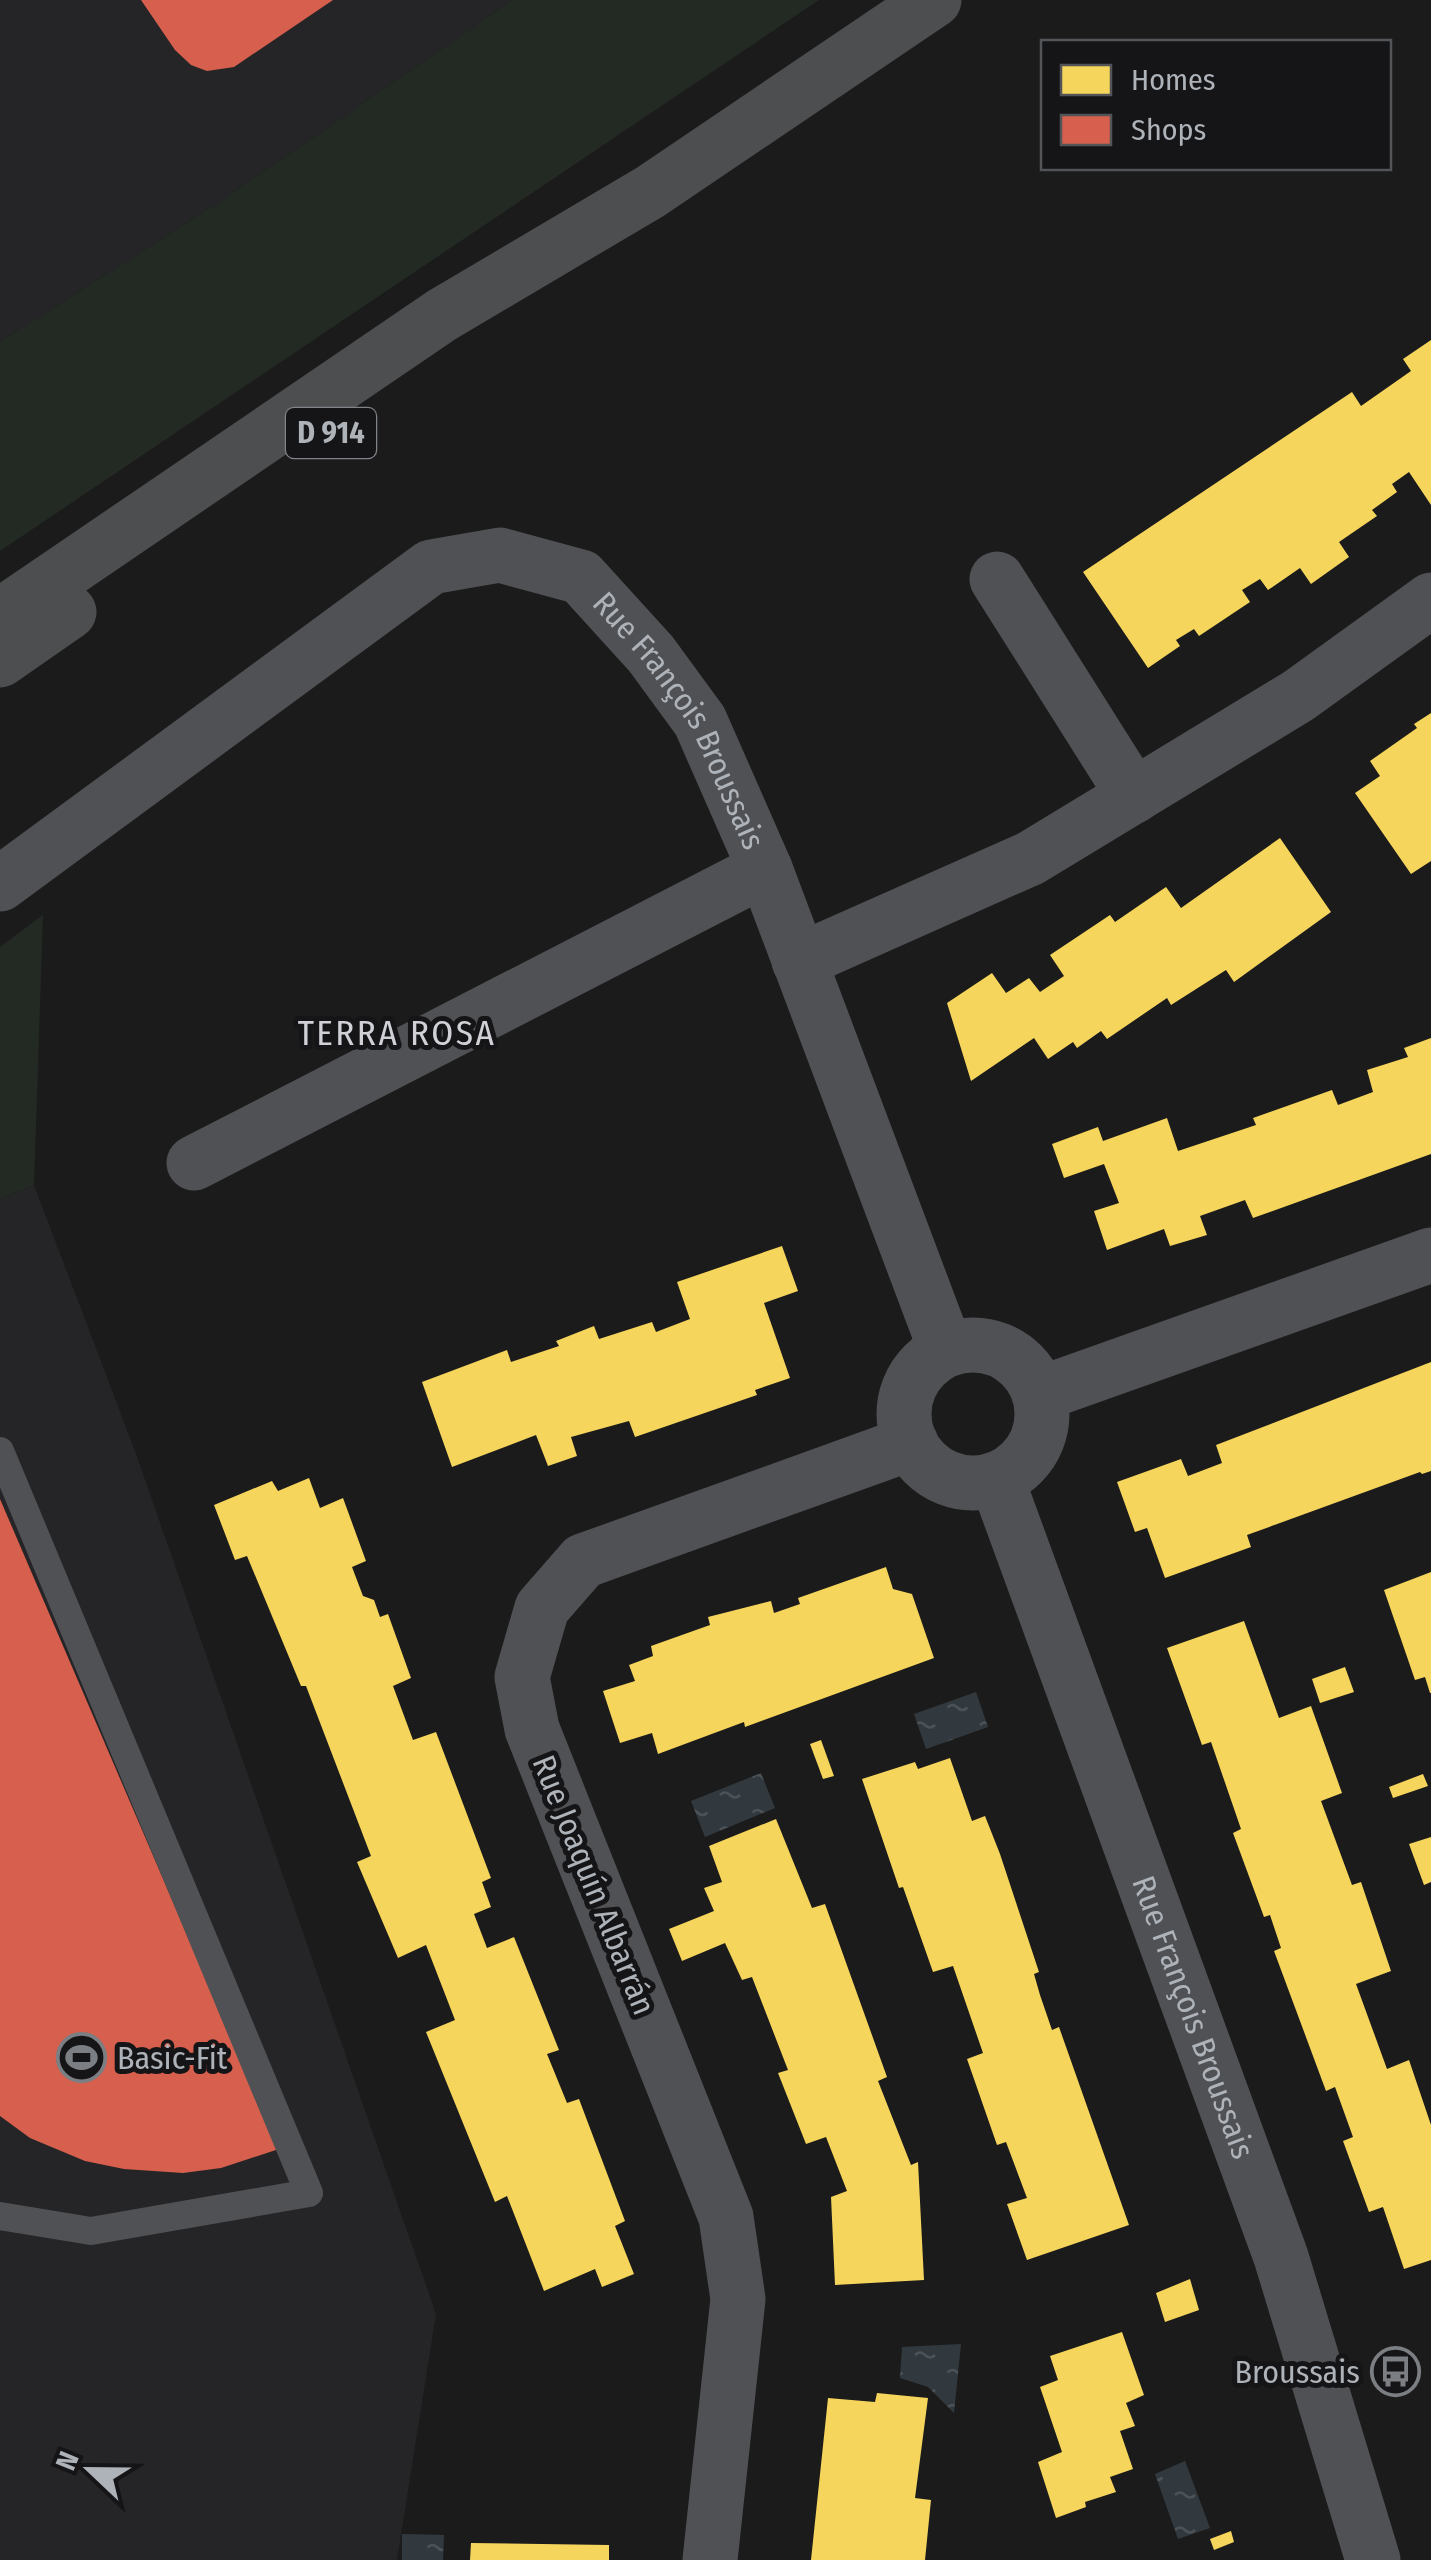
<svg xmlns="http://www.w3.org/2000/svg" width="1431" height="2560" viewBox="0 0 1431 2560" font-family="'Fira Sans Condensed',sans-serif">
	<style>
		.built { fill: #252527 }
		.green { fill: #232a24 }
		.water { fill: url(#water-ripples) }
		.homes { fill: #f6d55c }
		.shops { fill: #d6604d }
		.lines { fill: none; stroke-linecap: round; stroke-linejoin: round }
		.service { stroke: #505154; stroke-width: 28 }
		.minor { stroke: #505154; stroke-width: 55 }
		.primary { stroke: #4d4e50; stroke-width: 55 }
		.labels { text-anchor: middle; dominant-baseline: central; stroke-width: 10; stroke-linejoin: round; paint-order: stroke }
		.shield { fill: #151517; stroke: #808489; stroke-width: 2.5 }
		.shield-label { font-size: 30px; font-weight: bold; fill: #aeb3ba }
		.street-label { font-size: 32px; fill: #aeb3ba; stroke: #151517 }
		.poi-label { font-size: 32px; fill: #aeb3ba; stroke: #151517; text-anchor: start }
		.neighbourhood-label { font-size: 35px; letter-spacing: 2.5px; fill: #cfd1d6; stroke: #151517 }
	</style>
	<defs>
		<pattern id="water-ripples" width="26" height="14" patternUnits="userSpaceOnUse" patternTransform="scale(2.5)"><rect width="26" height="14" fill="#31393e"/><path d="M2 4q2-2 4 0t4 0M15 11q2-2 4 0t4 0" fill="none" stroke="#4c5358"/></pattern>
	</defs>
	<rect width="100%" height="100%" fill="#1b1b1b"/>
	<g class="built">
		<path d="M 0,0 L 513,0 L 215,205 L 0,342 Z"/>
		<path d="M 34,1185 L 135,1451 L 436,2314 L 397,2560 L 0,2560 L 0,1199 Z"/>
	</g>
	<g class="green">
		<path d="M 513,0 L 819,0 L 0,551 L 0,342 L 215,205 Z"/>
		<path d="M 43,915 L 34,1185 L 0,1199 L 0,947 Z"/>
	</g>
	<g class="water">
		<path d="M 976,1692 L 988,1727 L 926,1749 L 914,1714 Z"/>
		<path d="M 761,1773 L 775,1808 L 705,1837 L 691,1801 Z"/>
		<path d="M 961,2344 L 954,2413 L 928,2387 L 900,2378 L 902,2347 Z"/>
		<path d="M 1185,2461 L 1210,2528 L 1178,2539 L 1155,2474 Z"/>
		<path d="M 402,2534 L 444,2535 L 443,2560 L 402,2560 Z"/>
	</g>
	<g class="homes">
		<path d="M 1431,340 L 1431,505 L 1409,472 L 1392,484 L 1397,492 L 1372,510 L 1377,516 L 1339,542 L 1349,557 L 1311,584 L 1300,568 L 1268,590 L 1260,579 L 1242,590 L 1250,602 L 1199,636 L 1194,629 L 1176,640 L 1180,646 L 1148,668 L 1083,572 L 1352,392 L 1361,406 L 1411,371 L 1403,359 Z"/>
		<path d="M 1431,713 L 1431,861 L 1411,874 L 1355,793 L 1380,776 L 1370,761 L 1417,728 L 1414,724 Z"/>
		<path d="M 1280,838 L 1331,912 L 1234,982 L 1226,970 L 1171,1005 L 1167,998 L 1107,1039 L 1101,1031 L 1077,1048 L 1073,1042 L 1048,1059 L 1034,1038 L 971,1081 L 947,1003 L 992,973 L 1006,993 L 1029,978 L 1040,992 L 1064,976 L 1050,955 L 1110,915 L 1115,922 L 1166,887 L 1181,908 Z"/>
		<path d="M 1431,1038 L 1431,1154 L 1253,1218 L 1245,1200 L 1200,1216 L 1207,1235 L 1170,1246 L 1164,1229 L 1107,1250 L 1094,1211 L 1119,1203 L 1104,1164 L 1064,1178 L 1052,1144 L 1098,1127 L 1103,1141 L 1167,1118 L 1178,1151 L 1256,1125 L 1253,1118 L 1332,1090 L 1338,1105 L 1373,1092 L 1367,1070 L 1408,1057 L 1404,1048 Z"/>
		<path d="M 782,1246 L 798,1291 L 764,1303 L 790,1378 L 755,1390 L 757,1395 L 635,1437 L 629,1421 L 571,1437 L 577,1456 L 548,1466 L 536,1435 L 452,1467 L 422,1382 L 507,1350 L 511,1362 L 559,1346 L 556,1341 L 594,1326 L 599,1339 L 652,1322 L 656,1332 L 690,1319 L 677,1282 Z"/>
		<path d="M 1431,1362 L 1431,1471 L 1422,1474 L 1420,1472 L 1247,1535 L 1251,1547 L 1165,1578 L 1147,1528 L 1135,1532 L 1117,1482 L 1181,1459 L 1188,1476 L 1222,1463 L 1216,1445 Z"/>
		<path d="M 309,1478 L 320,1508 L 343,1498 L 366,1561 L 352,1567 L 363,1596 L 374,1600 L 380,1617 L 388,1614 L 411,1678 L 393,1686 L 413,1740 L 436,1732 L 491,1878 L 482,1882 L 491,1907 L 474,1914 L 487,1948 L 514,1937 L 559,2050 L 547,2054 L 567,2103 L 579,2099 L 625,2221 L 615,2226 L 634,2274 L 602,2287 L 595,2269 L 544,2291 L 507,2196 L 495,2202 L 426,2032 L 455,2020 L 426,1945 L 398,1958 L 357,1862 L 371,1856 L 306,1686 L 301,1686 L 247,1556 L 235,1560 L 214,1505 L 272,1481 L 278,1491 Z"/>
		<path d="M 886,1567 L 893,1589 L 912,1594 L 934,1658 L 745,1727 L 744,1722 L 658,1754 L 652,1733 L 620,1743 L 603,1691 L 635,1681 L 629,1665 L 653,1656 L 651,1646 L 710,1625 L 708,1617 L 771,1601 L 774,1613 L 800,1604 L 798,1598 Z"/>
		<path d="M 1431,1572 L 1431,1693 L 1430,1693 L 1425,1677 L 1415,1680 L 1384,1590 Z"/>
		<path d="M 1244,1621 L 1279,1718 L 1311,1706 L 1342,1793 L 1321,1801 L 1352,1885 L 1361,1882 L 1391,1971 L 1356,1984 L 1387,2069 L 1409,2060 L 1431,2125 L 1431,2260 L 1404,2269 L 1383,2207 L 1369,2212 L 1343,2141 L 1353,2137 L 1335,2087 L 1326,2091 L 1274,1951 L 1281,1948 L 1270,1915 L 1264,1917 L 1233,1833 L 1241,1829 L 1211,1742 L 1202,1745 L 1167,1648 Z"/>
		<path d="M 1345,1667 L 1354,1692 L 1320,1703 L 1312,1679 Z"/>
		<path d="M 821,1740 L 834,1776 L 823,1779 L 810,1744 Z"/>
		<path d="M 950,1758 L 972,1821 L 985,1816 L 1000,1854 L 1039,1972 L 1034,1974 L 1040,1995 L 1052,2030 L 1059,2027 L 1129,2225 L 1027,2260 L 1007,2204 L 1027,2198 L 1006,2142 L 997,2145 L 967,2059 L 983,2053 L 953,1966 L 933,1972 L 903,1887 L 899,1888 L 862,1779 L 915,1762 L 918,1769 Z"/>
		<path d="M 1423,1774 L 1428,1786 L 1393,1798 L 1389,1787 Z"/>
		<path d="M 776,1819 L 812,1908 L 825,1904 L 887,2077 L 878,2081 L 911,2165 L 918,2162 L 924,2280 L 835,2285 L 831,2197 L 847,2191 L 826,2137 L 806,2144 L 778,2073 L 788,2070 L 752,1977 L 742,1980 L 725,1943 L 682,1961 L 669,1929 L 714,1911 L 704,1888 L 722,1882 L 709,1846 Z"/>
		<path d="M 1431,1837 L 1431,1882 L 1424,1885 L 1409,1844 Z"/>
		<path d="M 1190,2279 L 1199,2310 L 1165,2322 L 1156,2293 Z"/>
		<path d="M 1122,2332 L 1144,2395 L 1126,2403 L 1135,2426 L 1120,2431 L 1133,2469 L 1110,2477 L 1116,2492 L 1085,2502 L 1086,2507 L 1056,2518 L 1038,2462 L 1062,2452 L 1040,2387 L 1058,2380 L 1050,2356 Z"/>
		<path d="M 877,2393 L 928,2398 L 915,2498 L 931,2500 L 925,2560 L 811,2560 L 828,2398 L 875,2402 Z"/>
		<path d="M 1231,2531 L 1234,2542 L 1214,2550 L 1210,2539 Z"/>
		<path d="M 471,2543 L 609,2545 L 609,2560 L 470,2560 Z"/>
	</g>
	<g class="shops">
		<path d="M 141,0 L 333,0 L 234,67 L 207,71 L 191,65 L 175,50 Z"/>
		<path d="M 0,1499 L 279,2149 L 221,2168 L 183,2173 L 124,2169 L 85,2161 L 30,2138 L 0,2116 Z"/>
	</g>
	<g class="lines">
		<path class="service" d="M 0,1451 L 309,2193 L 91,2231 L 0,2216"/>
		<g class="minor">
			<path d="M 997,579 L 1134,796"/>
			<path id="s1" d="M 0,884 L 431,567 L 500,555 L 581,577 L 651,654 L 700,721 L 765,869 L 946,1350"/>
			<path d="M 799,961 L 1031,858 L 1298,696 L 1431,600"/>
			<path d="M 194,1163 L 765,869"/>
			<circle cx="973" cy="1414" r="69"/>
			<path d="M 1040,1394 L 1431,1255"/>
			<path id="s2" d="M 997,1480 L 1281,2257 L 1373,2560"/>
			<path d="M 710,2560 L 738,2299 L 726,2217 L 532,1729 L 522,1677 L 542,1608 L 583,1561 L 911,1443"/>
		</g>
		<g class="primary">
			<path d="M 0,616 L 442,315 L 650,192 L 934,0"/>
			<path d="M 0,660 L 69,612"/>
		</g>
	</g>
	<defs>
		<symbol id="stadium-ring" viewBox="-11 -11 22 22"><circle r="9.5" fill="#151517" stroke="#7b7e82" stroke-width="1.5"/><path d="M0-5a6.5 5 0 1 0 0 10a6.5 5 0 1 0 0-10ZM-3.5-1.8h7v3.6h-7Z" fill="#7b7e82"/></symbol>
		<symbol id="bus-ring" viewBox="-11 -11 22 22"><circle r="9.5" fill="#151517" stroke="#7b7e82" stroke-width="1.5"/><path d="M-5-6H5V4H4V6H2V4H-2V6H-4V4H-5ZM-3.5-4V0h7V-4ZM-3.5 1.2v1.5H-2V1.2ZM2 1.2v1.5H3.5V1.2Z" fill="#7b7e82"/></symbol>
	</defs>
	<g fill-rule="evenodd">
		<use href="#stadium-ring" x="54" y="2030" width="55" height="55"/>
		<use href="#bus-ring" x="1368" y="2344" width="55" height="55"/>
	</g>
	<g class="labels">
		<rect class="shield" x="286" y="408" width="90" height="50" rx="8"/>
		<g class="shield-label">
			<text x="331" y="433">D 914</text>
		</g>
		<g class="street-label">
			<text stroke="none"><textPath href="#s1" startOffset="865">Rue François Broussais</textPath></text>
			<text transform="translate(594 1885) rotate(68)">Rue Joaquín Albarrán</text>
			<text stroke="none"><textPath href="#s2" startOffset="572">Rue François Broussais</textPath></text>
		</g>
		<g class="poi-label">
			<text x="117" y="2058">Basic-Fit</text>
			<text x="1360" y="2372" text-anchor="end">Broussais</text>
		</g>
		<g class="neighbourhood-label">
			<text x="397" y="1033">TERRA ROSA</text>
		</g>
	</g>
	<rect x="1041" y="40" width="350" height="130" fill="#151517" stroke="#525458" stroke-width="2.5"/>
	<rect x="1061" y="65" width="50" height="30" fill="#f6d55c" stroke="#525458" stroke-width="2.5"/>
	<text x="1131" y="90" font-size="30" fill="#aeb3ba">Homes</text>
	<rect x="1061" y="115" width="50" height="30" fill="#d6604d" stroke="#525458" stroke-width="2.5"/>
	<text x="1131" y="140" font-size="30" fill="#aeb3ba">Shops</text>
	<g transform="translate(90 2470) rotate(292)" stroke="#151517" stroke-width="8" paint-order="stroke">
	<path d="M0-8L18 38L0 25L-18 38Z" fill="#aeb3ba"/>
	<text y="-15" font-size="28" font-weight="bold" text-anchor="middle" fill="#aeb3ba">N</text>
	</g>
</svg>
